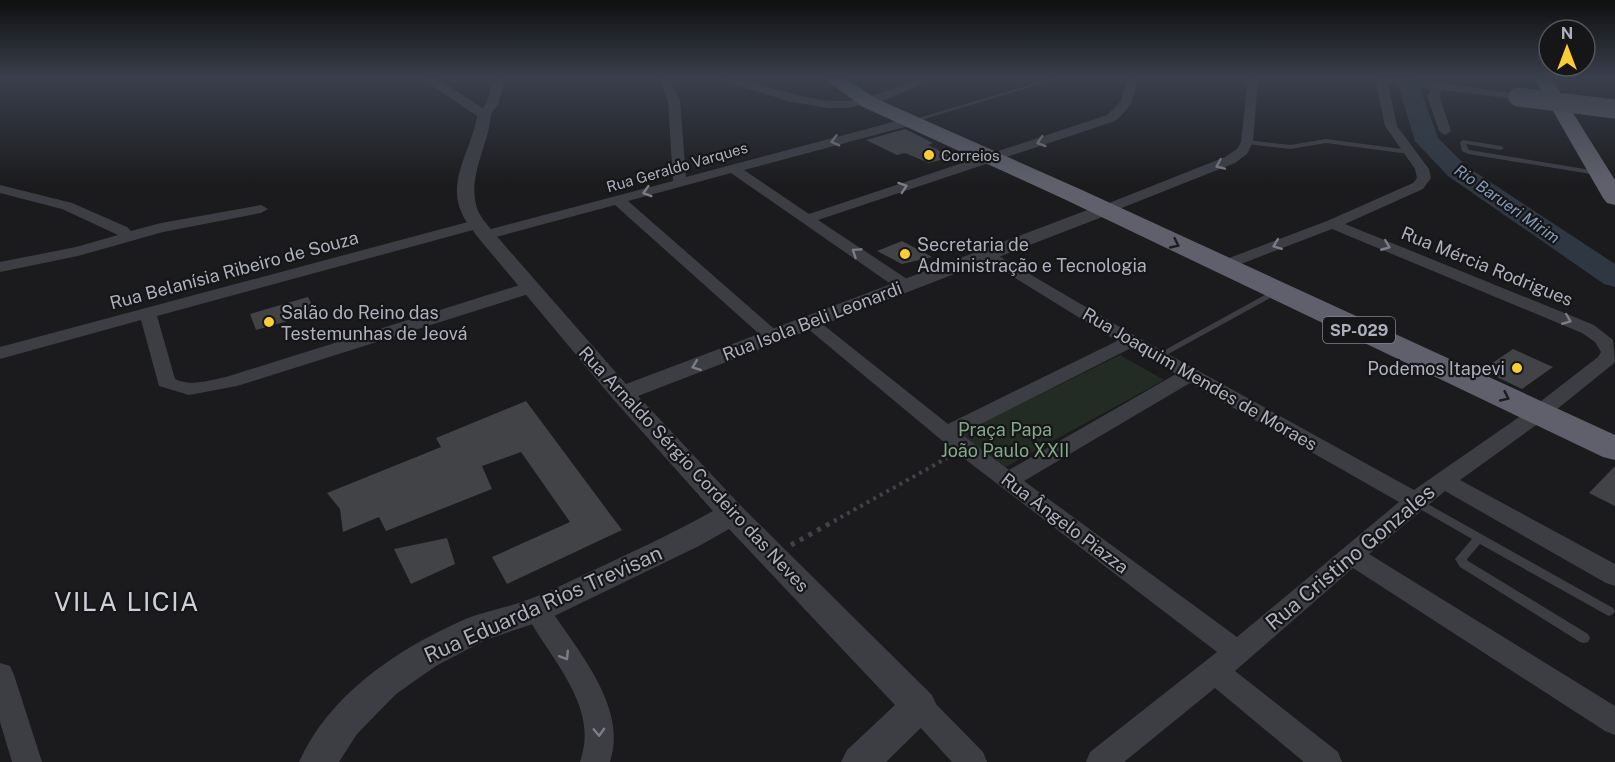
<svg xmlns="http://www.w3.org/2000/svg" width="1615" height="762" viewBox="0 0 1615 762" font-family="'Public Sans',sans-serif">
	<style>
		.green { fill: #222c24 }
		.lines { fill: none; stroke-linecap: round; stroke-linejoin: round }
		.river { fill: #2f3842; fill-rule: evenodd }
		.building { fill: #424347 }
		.path-far1 { stroke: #41434a; stroke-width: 4; stroke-dasharray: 3 4.5; stroke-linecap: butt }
		.path { stroke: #41434a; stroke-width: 5; stroke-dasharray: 4 6; stroke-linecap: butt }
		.service { fill: #3d3e44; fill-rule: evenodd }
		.minor { fill: #3d3e44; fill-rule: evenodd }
		.tertiary { fill: #3d3e44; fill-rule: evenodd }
		.trunk { fill: #5f606b; fill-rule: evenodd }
		.primary-bridge { stroke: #575862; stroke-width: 19 }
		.oneway { stroke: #7b7d87 }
		.oneway2 { stroke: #1d1d20 }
		.poi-dot { fill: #facd36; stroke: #161618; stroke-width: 2 }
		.labels { text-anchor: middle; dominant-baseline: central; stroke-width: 4.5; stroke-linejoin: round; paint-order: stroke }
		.far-poi-label { font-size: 15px; fill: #adb0bd; stroke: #161618; text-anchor: start }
		.far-street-label { font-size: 15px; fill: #adb0bd; stroke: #161618 }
		.far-water-label { font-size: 16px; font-style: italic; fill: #839ab9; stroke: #161618 }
		.shield { fill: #161618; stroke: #80828c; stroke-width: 1.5 }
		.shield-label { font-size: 16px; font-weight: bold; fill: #adb0bd }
		.poi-label { font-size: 18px; fill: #adb0bd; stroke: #161618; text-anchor: start }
		.street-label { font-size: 18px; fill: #adb0bd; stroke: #161618 }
		.park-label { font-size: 18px; fill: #83a98a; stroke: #161618 }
		.near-street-label { font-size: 21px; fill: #adb0bd; stroke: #161618 }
		.near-quarter-label { font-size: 26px; letter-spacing: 1.5px; fill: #ced0d9; stroke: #161618 }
	</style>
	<rect width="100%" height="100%" fill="#1b1b1d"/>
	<path class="green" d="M 1120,355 L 1164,380 L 1002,469 L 958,435 Z"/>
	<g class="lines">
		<path class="river" d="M 1396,78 L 1416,78 L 1438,138 L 1466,166 L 1615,264 L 1615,287 L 1604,284 L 1448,176 L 1415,141 Z"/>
	</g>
	<g class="building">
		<path d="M 905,129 L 933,143 L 928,145 L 952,157 L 929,163 L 905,153 L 897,155 L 866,140 Z"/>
		<path d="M 902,241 L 932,257 L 902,264 L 877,251 Z"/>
		<path d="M 308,297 L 316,313 L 256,330 L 250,314 Z"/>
		<path d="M 1513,349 L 1553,367 L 1522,389 L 1482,370 Z"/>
		<path d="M 526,401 L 622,530 L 507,584 L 492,557 L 570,522 L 521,452 L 482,466 L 492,489 L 386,531 L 379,517 L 343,532 L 340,509 L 327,493 L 441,447 L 436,438 Z"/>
		<path d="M 1615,466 L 1615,506 L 1589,493 Z"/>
		<path d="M 447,538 L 455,564 L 411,584 L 394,549 Z"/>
	</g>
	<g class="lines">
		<path class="path-far1" d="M 834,521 L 947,458"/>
		<path class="path" d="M 791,545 L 836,520"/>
		<g class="service">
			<path d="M 1052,78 L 1061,78 L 914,122 L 909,121 Z"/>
			<path d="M 1326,139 L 1409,150 L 1412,152 L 1409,154 L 1326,143 L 1290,149 L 1247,144 L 1244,142 L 1247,140 L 1290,145 Z"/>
			<path d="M 1463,140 L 1501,146 L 1504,148 L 1501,150 L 1466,144 L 1469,150 L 1597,171 L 1600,173 L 1597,175 L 1468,154 L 1462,151 L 1460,142 Z"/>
			<path d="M 1274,290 L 1280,290 L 1281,292 L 1161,358 L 1158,359 L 1154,356 Z"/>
			<path d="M 1417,498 L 1613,608 L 1615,611 L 1613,614 L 1609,616 L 1605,614 L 1480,544 L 1467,559 L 1468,561 L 1588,634 L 1590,638 L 1588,642 L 1584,643 L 1580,642 L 1460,567 L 1455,559 L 1472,539 L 1413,505 L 1412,502 L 1413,499 Z"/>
		</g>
		<g class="minor">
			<path d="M 494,78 L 505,78 L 498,105 L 488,117 L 480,117 L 478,114 L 486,104 Z"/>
			<path d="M 658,78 L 669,78 L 680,101 L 686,177 L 908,118 L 916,118 L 916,124 L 744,170 L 809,214 L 1107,115 L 1121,101 L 1127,78 L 1137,78 C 1135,97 1130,110 1115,121 L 818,220 L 910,281 L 912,285 L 904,290 L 898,289 L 731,173 L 628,201 L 779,333 L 782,337 L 779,341 L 767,341 L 615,205 L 485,240 L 477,235 L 480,232 L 673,181 L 668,101 Z"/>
			<path d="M 714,78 C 759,78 800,103 847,101 C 878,99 905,78 936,78 L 886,100 L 847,108 L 828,108 L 791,102 Z"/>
			<path d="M 1248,78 L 1258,78 L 1253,142 L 1247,154 L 1235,163 L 1109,213 L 1099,213 L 1097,210 L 1099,207 L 1225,157 L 1237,149 L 1241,142 Z"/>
			<path d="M 1368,78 L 1402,78 L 1535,96 L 1541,99 L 1535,102 L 1442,90 L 1439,95 L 1451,131 L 1445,135 L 1439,131 L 1427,95 L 1432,89 L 1388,83 L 1397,126 L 1429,169 L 1431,178 L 1423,189 L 1345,224 L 1594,325 L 1613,340 L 1615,361 L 1613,364 L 1546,418 L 1460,480 L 1615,564 L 1615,586 L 1606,583 L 1445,491 L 1369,554 L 1615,706 L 1615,735 L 1605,731 L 1353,568 L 1235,671 L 1338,752 L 1342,762 L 1304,762 L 1215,688 L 1124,762 L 1086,762 L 1090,752 L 1217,652 L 957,453 L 801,323 L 804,319 L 816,319 L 948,424 L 1117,341 L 978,255 L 980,252 L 992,252 L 1137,337 L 1414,490 L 1532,408 L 1598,357 L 1601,352 L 1595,342 L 1582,333 L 1332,229 L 1228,269 L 1216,269 L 1214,266 L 1216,263 L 1327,221 L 1413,183 L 1417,178 L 1415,169 L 1385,126 L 1376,82 ZM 1131,348 L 1176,374 L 1009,470 L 961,434 ZM 1190,383 L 1399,502 L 1237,637 L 1024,481 Z"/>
			<path d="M 0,185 L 72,203 L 127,227 L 131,231 L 161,223 L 261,205 L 268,209 L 261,213 L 163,232 L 78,256 L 0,272 L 0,262 L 76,247 L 118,235 L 62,209 L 0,193 Z"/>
			<path d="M 479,219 L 487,224 L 484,227 L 157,316 L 175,379 C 191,387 210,380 226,377 L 523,284 L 535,284 L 537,288 L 535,292 L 237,386 L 189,395 L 159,386 L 141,320 L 0,359 L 0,347 Z"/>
			<path d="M 537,600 L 546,603 C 575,647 629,707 610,762 L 580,762 C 601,706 548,657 524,610 L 528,603 Z"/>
			<path d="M 0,663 L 10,666 L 14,675 L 42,762 L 12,762 L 0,722 Z"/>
			<path d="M 919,693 L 929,697 L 983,752 L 987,762 L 952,762 L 909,715 L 905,706 L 909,697 Z"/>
		</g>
		<path class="tertiary" d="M 421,78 L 437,78 L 491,114 C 489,145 467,176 477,208 C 480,217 487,224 493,232 L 626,384 L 1098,206 L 1110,206 L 1113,210 L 1110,214 L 638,396 L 742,507 L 932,695 L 937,706 L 932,717 L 886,762 L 841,762 L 847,750 L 895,705 L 729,529 L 699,546 L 548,619 L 485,640 L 436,666 L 396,694 L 357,734 L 339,762 L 299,762 C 329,695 396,650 461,621 C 482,612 506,608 527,600 C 550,592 572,580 594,570 C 634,551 674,533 713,511 L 613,399 L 476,235 C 471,227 464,220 461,211 C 447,180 473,146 477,116 Z"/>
		<g class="trunk">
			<path d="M 824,78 L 845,78 L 875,98 L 1082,190 L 1615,435 L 1615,460 L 1603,457 L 1066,200 L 861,106 Z"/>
			<path d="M 1534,78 L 1551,78 L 1615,180 L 1615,205 L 1607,203 L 1603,198 Z"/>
		</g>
		<path class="primary-bridge" d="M 1518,97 L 1615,109"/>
	</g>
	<defs><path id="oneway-chevron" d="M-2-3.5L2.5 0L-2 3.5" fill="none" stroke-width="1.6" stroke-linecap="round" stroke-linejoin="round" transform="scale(1.5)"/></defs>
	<g class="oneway">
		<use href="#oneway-chevron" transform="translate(835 141) rotate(165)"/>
		<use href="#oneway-chevron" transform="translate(1041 142) rotate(162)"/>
		<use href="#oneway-chevron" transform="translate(1220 165) rotate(157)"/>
		<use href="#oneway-chevron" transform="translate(903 187) rotate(-18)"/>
		<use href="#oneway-chevron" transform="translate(647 192) rotate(164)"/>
		<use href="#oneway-chevron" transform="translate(1277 245) rotate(159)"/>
		<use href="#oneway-chevron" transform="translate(1386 246) rotate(22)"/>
		<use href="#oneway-chevron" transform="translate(856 252) rotate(-146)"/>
		<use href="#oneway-chevron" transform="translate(1567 320) rotate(22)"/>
		<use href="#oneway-chevron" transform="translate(696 366) rotate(159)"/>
		<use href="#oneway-chevron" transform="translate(565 656) rotate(58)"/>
		<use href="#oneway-chevron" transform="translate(599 732) rotate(88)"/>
	</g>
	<g class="oneway2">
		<use href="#oneway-chevron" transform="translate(1175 244) rotate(25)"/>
		<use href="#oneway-chevron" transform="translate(1505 397) rotate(25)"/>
	</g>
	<linearGradient id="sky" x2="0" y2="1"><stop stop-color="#0f0f10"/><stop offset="0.42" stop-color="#393f4c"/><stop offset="1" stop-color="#393f4c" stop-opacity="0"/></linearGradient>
	<rect width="1615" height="185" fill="url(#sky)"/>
	<g class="poi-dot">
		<circle cx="929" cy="155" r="6"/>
		<circle cx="905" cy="254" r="6"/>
		<circle cx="269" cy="322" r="6"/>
		<circle cx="1517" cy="368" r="6"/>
	</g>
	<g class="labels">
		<g class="far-poi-label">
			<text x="941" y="155">Correios</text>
		</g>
		<g class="far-street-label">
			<text transform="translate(677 167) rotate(-16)">Rua Geraldo Varques</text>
		</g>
		<g class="far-water-label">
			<text transform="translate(1507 204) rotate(35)">Rio Barueri Mirim</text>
		</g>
		<rect class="shield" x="1323" y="317" width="72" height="26" rx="4.5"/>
		<g class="shield-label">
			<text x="1359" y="330">SP-029</text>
		</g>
		<g class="poi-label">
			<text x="917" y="244">Secretaria de<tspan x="917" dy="21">Administração e Tecnologia</tspan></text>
			<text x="281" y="312">Salão do Reino das<tspan x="281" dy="21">Testemunhas de Jeová</tspan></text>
			<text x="1505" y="368" text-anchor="end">Podemos Itapevi</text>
		</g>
		<g class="street-label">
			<text transform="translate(1487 266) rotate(22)">Rua Mércia Rodrigues</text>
			<text transform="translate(234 270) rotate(-15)">Rua Belanísia Ribeiro de Souza</text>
			<text transform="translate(812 321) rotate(-21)">Rua Isola Beli Leonardi</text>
			<text transform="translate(1200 379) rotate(30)">Rua Joaquim Mendes de Moraes</text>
			<text transform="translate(694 469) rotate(47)">Rua Arnaldo Sérgio Cordeiro das Neves</text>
			<text transform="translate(1065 523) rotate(37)">Rua Ângelo Piazza</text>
		</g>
		<g class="park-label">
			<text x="1005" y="429">Praça Papa<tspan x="1005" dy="21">João Paulo XXII</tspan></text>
		</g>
		<g class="near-street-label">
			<text transform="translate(1350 557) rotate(-40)">Rua Cristino Gonzales</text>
			<text transform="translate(543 604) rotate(-24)">Rua Eduarda Rios Trevisan</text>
		</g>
		<g class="near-quarter-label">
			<text x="127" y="601">VILA LICIA</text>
		</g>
	</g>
	<g transform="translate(1567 48)"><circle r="28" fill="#161618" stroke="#52545a" stroke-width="1.5"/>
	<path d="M0-4.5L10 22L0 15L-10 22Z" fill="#facd36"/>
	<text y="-9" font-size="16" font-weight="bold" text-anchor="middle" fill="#adb0bd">N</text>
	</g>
</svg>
